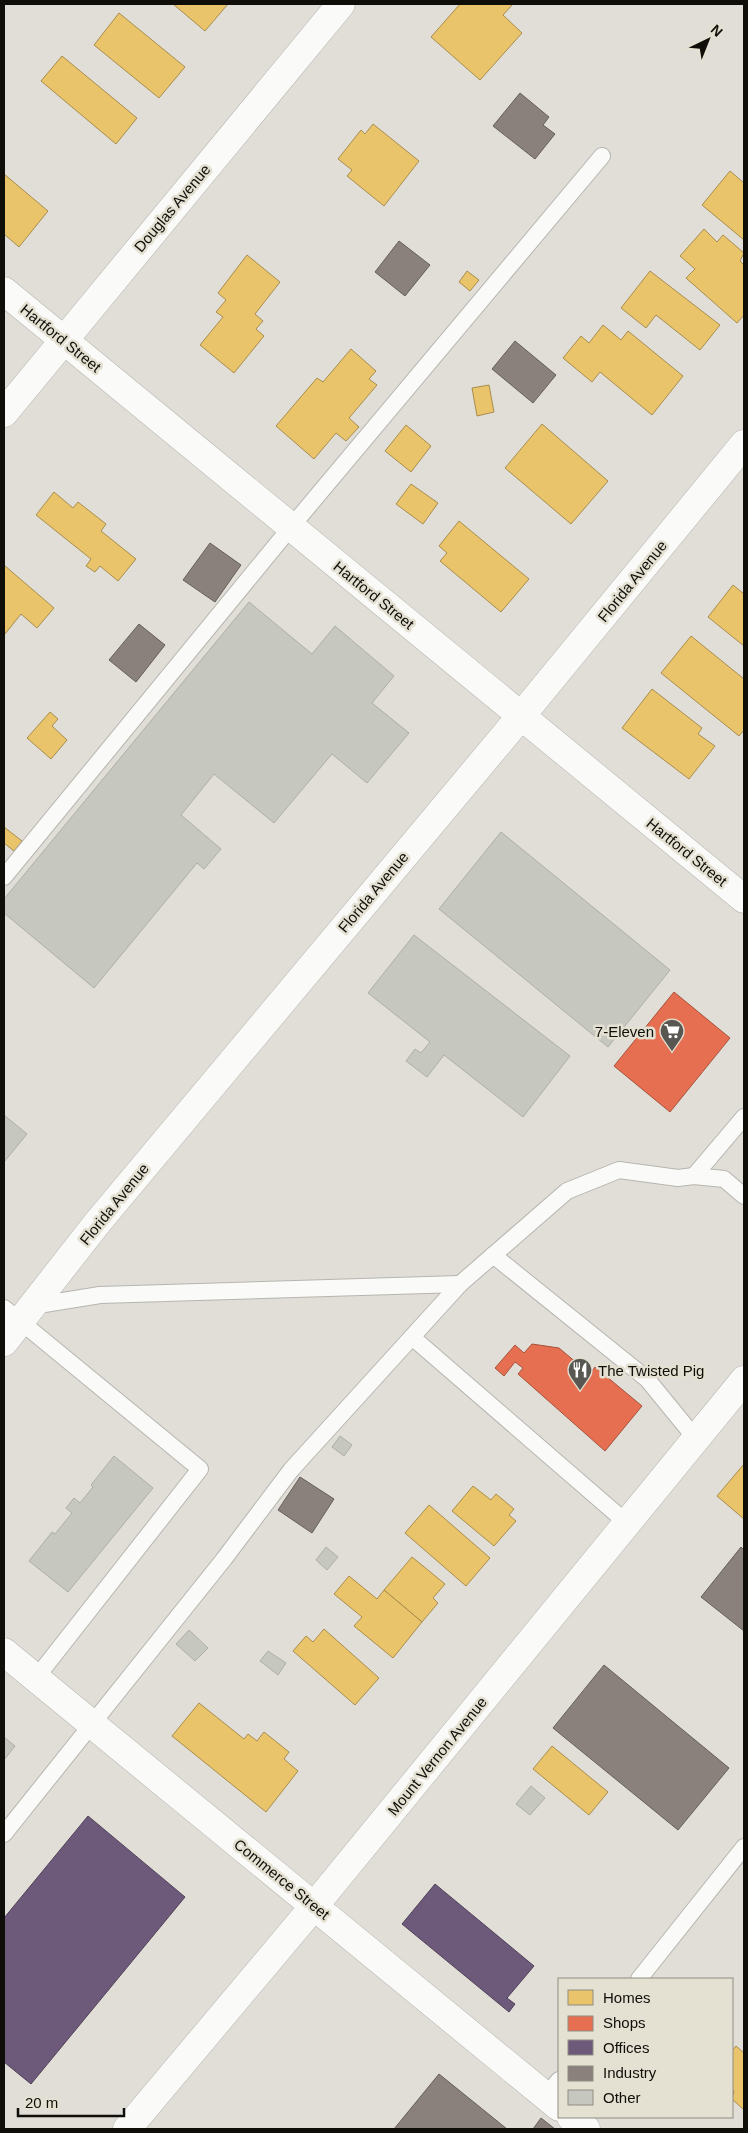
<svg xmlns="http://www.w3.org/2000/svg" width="748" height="2133" viewBox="0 0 748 2133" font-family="Arial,sans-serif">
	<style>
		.homes { fill: #e9c46a; stroke: #a88d4d }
		.shops { fill: #e76f51; stroke: #a6523b }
		.offices { fill: #6d597a; stroke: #514258 }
		.industry { fill: #8a817c; stroke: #655e5a }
		.building { fill: #c6c7be; stroke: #aeaea9 }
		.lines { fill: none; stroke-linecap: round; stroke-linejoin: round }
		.service-casing { stroke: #b6b5af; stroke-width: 18 }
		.minor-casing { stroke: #b6b5af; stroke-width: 29 }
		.tertiary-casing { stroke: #b6b5af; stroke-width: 29 }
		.service { stroke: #fafaf9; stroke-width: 16 }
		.minor { stroke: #fafaf9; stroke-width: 28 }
		.tertiary { stroke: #fafaf9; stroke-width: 28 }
		.labels { text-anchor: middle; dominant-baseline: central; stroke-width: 5; stroke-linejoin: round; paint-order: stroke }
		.street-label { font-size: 15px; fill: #0f0e09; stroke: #e4e1d3 }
		.poi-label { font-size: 15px; fill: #0f0e09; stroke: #e4e1d3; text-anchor: end }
	</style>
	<rect width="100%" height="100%" fill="#e0ded7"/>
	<g class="homes">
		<path d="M 173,4 L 228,4 L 205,31 Z"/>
		<path d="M 460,4 L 513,4 L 503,15 L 522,33 L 480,80 L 431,37 Z"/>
		<path d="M 119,13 L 185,67 L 159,98 L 94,45 Z"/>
		<path d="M 62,56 L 137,118 L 116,144 L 41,81 Z"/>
		<path d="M 373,124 L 419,161 L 384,206 L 347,176 L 352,170 L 338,159 L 361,130 L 365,134 Z"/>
		<path d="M 730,171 L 744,183 L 744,240 L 702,205 Z"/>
		<path d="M 4,174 L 48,211 L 19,247 L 4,234 Z"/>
		<path d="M 704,229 L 717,242 L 723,235 L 744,253 L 740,261 L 744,265 L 744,315 L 737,323 L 686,278 L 695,269 L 680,256 Z"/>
		<path d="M 247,255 L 280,282 L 255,314 L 263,321 L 256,329 L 264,336 L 234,373 L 200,345 L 223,317 L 216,312 L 226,300 L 218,293 Z"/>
		<path d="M 467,271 L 479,280 L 470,291 L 459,282 Z"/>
		<path d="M 650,271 L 720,325 L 700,350 L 656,315 L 646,328 L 621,308 Z"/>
		<path d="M 603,325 L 621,340 L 628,331 L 683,376 L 652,415 L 600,372 L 592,382 L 563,358 L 581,336 L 589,343 Z"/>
		<path d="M 351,349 L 376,371 L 369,379 L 377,385 L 349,418 L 359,427 L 346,441 L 336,433 L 314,459 L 276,426 L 317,378 L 323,382 Z"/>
		<path d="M 489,385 L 494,412 L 477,416 L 472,388 Z"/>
		<path d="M 542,424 L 608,481 L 571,524 L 505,468 Z"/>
		<path d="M 406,425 L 431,446 L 411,472 L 385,451 Z"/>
		<path d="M 411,484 L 438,503 L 423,524 L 396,504 Z"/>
		<path d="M 54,492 L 73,508 L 78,502 L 106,524 L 101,531 L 136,559 L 118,581 L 100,566 L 95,572 L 86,566 L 91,559 L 36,515 Z"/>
		<path d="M 459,521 L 529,579 L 501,612 L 440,561 L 447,553 L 439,546 Z"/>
		<path d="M 4,565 L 54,608 L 37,628 L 21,614 L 5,634 L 4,633 Z"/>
		<path d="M 733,585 L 744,594 L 744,646 L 708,617 Z"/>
		<path d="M 691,636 L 744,679 L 744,730 L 739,736 L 661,673 Z"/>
		<path d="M 652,689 L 702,728 L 698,734 L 715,746 L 689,779 L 622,728 Z"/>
		<path d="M 50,712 L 58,719 L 52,726 L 67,740 L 51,759 L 27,738 Z"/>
		<path d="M 4,827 L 22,841 L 14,851 L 4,843 Z"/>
		<path d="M 744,1464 L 744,1519 L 717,1496 Z"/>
		<path d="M 473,1486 L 491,1500 L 496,1494 L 514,1509 L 509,1515 L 516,1521 L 494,1546 L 452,1511 Z"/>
		<path d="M 429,1505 L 490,1558 L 466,1586 L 405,1533 Z"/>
		<path d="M 412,1557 L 445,1584 L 433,1598 L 438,1603 L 422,1622 L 384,1590 Z"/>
		<path d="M 349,1576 L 377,1599 L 384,1590 L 422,1622 L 393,1658 L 354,1626 L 362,1617 L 334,1594 Z"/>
		<path d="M 324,1629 L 379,1678 L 355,1705 L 293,1651 L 306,1636 L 313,1642 Z"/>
		<path d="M 199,1703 L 244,1739 L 248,1734 L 257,1741 L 264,1732 L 289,1752 L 284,1759 L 298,1771 L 266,1812 L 172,1736 Z"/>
		<path d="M 552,1746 L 608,1792 L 589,1815 L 533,1769 Z"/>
		<path d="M 736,2046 L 744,2053 L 744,2110 L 732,2099 L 734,2091 L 732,2089 L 732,2051 Z"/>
	</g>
	<g class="shops">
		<path d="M 674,992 L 730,1038 L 670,1112 L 614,1066 Z"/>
		<path d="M 532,1344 L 559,1348 L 590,1374 L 595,1367 L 642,1406 L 605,1451 L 518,1374 L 523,1368 L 515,1362 L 504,1376 L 495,1368 L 515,1345 L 524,1353 Z"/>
	</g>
	<g class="offices">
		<path d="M 88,1816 L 185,1897 L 31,2084 L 4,2062 L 4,1918 Z"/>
		<path d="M 435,1884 L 534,1966 L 507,1998 L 515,2004 L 509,2012 L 402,1924 Z"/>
	</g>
	<g class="industry">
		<path d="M 520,93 L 549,117 L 543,125 L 555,134 L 535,159 L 493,126 Z"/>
		<path d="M 399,241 L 430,265 L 405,296 L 375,272 Z"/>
		<path d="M 515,341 L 556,375 L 533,403 L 492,369 Z"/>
		<path d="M 210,543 L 241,565 L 215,602 L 183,580 Z"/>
		<path d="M 139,624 L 165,645 L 136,682 L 109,660 Z"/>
		<path d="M 300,1477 L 334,1499 L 312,1533 L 278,1510 Z"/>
		<path d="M 741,1547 L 744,1550 L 744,1631 L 701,1597 Z"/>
		<path d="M 604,1665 L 729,1768 L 678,1830 L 553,1728 Z"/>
		<path d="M 439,2074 L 507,2129 L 394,2129 Z"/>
		<path d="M 541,2118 L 555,2129 L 533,2129 Z"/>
	</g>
	<g class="building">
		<path d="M 249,602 L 312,654 L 335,626 L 394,676 L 372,703 L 409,733 L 367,783 L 332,754 L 274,823 L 214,774 L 181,815 L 221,849 L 204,869 L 197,863 L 94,988 L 4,913 L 4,899 Z"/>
		<path d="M 501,832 L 670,970 L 608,1047 L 439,909 Z"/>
		<path d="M 414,935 L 570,1056 L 523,1117 L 444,1055 L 427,1077 L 406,1061 L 415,1049 L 421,1053 L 430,1042 L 368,993 Z"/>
		<path d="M 4,1115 L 27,1134 L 4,1162 Z"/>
		<path d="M 340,1436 L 352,1445 L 344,1456 L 332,1447 Z"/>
		<path d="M 114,1456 L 153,1488 L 68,1592 L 29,1561 L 52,1532 L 55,1534 L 72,1513 L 66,1508 L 74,1498 L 80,1503 L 93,1487 L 91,1485 Z"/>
		<path d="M 326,1547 L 338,1557 L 327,1570 L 316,1560 Z"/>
		<path d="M 189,1630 L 208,1648 L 195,1661 L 176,1644 Z"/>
		<path d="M 268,1651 L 286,1663 L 278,1675 L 260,1661 Z"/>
		<path d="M 4,1737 L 15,1746 L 4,1760 Z"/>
		<path d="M 531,1786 L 545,1798 L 530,1815 L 516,1804 Z"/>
	</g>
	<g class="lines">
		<defs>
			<g id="service">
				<path d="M 4,877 L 291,527 L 602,156"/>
				<path d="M 694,1176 L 744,1117"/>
				<path d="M 493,1255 L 647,1379 L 696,1439"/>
				<path d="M 32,1306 L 100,1295 L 460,1284"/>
				<path d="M 4,1308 L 200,1469 L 36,1678"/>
				<path d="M 412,1337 L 627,1523"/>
				<path d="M 4,1834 L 224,1559 L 291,1470 L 460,1284 L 567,1191 L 619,1170 L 678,1178 L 694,1176 L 724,1179 L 744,1196"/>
				<path d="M 639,1979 L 744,1847"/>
				<path d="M 546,2096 L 559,2080"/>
			</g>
			<g id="minor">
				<path d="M 4,413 L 341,4"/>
				<path d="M 4,1342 L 98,1222 L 521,716 L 744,444"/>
				<path d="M 4,1652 L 559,2107"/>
				<path d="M 571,2117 L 586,2129"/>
			</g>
			<g id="tertiary">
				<path d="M 4,291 L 744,899"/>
				<path d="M 127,2129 L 315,1905 L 744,1380"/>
			</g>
		</defs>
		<use href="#service" class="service-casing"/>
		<use href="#minor" class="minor-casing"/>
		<use href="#tertiary" class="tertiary-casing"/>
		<use href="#service" class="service"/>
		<use href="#minor" class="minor"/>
		<use href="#tertiary" class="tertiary"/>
	</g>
	<defs>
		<symbol id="supermarket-pin" viewBox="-11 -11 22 30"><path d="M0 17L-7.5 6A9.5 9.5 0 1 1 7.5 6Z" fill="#585751" stroke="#e4e1d3"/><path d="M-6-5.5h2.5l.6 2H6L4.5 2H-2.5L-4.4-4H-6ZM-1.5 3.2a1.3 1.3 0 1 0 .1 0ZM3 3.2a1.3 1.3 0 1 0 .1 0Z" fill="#fff"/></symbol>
		<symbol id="restaurant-pin" viewBox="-11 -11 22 30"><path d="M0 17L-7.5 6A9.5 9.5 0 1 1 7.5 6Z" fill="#585751" stroke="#e4e1d3"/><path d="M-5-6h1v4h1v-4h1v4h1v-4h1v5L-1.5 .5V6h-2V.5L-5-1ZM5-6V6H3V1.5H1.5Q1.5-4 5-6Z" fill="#fff"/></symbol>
	</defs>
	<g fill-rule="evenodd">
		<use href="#supermarket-pin" x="658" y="1017" width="28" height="38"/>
		<use href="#restaurant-pin" x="566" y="1356" width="28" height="38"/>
	</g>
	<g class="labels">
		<g class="street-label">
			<text transform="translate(172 208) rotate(-50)">Douglas Avenue</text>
			<text transform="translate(61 338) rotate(39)">Hartford Street</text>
			<text transform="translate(632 581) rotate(-51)">Florida Avenue</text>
			<text transform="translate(374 595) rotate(39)">Hartford Street</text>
			<text transform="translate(687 852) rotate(39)">Hartford Street</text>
			<text transform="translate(373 892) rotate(-50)">Florida Avenue</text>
			<text transform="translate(114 1204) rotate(-51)">Florida Avenue</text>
			<text transform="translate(437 1756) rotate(-51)">Mount Vernon Avenue</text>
			<text transform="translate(282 1879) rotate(39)">Commerce Street</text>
		</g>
		<g class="poi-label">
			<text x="654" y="1031">7-Eleven</text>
			<text x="598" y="1370" text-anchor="start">The Twisted Pig</text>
		</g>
	</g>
	<rect width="748" height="2133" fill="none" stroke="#0f0e09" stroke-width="10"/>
	<rect x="558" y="1978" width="175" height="140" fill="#e4e1d3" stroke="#8f8d82"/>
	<rect x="568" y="1990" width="25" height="15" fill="#e9c46a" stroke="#8f8d82"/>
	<text x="603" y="2003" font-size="15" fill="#0f0e09">Homes</text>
	<rect x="568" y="2016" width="25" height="15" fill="#e76f51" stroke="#8f8d82"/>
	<text x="603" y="2028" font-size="15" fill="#0f0e09">Shops</text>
	<rect x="568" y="2040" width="25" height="15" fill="#6d597a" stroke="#8f8d82"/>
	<text x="603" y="2053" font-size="15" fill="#0f0e09">Offices</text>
	<rect x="568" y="2066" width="25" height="15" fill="#8a817c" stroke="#8f8d82"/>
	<text x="603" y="2078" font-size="15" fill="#0f0e09">Industry</text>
	<rect x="568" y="2090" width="25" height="15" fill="#c6c7be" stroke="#8f8d82"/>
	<text x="603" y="2103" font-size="15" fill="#0f0e09">Other</text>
	<g transform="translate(708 40) rotate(43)" stroke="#e4e1d3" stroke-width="4" paint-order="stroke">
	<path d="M0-4L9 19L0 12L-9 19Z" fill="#0f0e09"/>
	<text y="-8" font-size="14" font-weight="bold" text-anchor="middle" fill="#0f0e09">N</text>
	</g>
	<path d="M18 2108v8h106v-8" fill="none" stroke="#0f0e09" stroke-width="2.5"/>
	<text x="25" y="2108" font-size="15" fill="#0f0e09" stroke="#e4e1d3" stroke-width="4" paint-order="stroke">20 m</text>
</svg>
